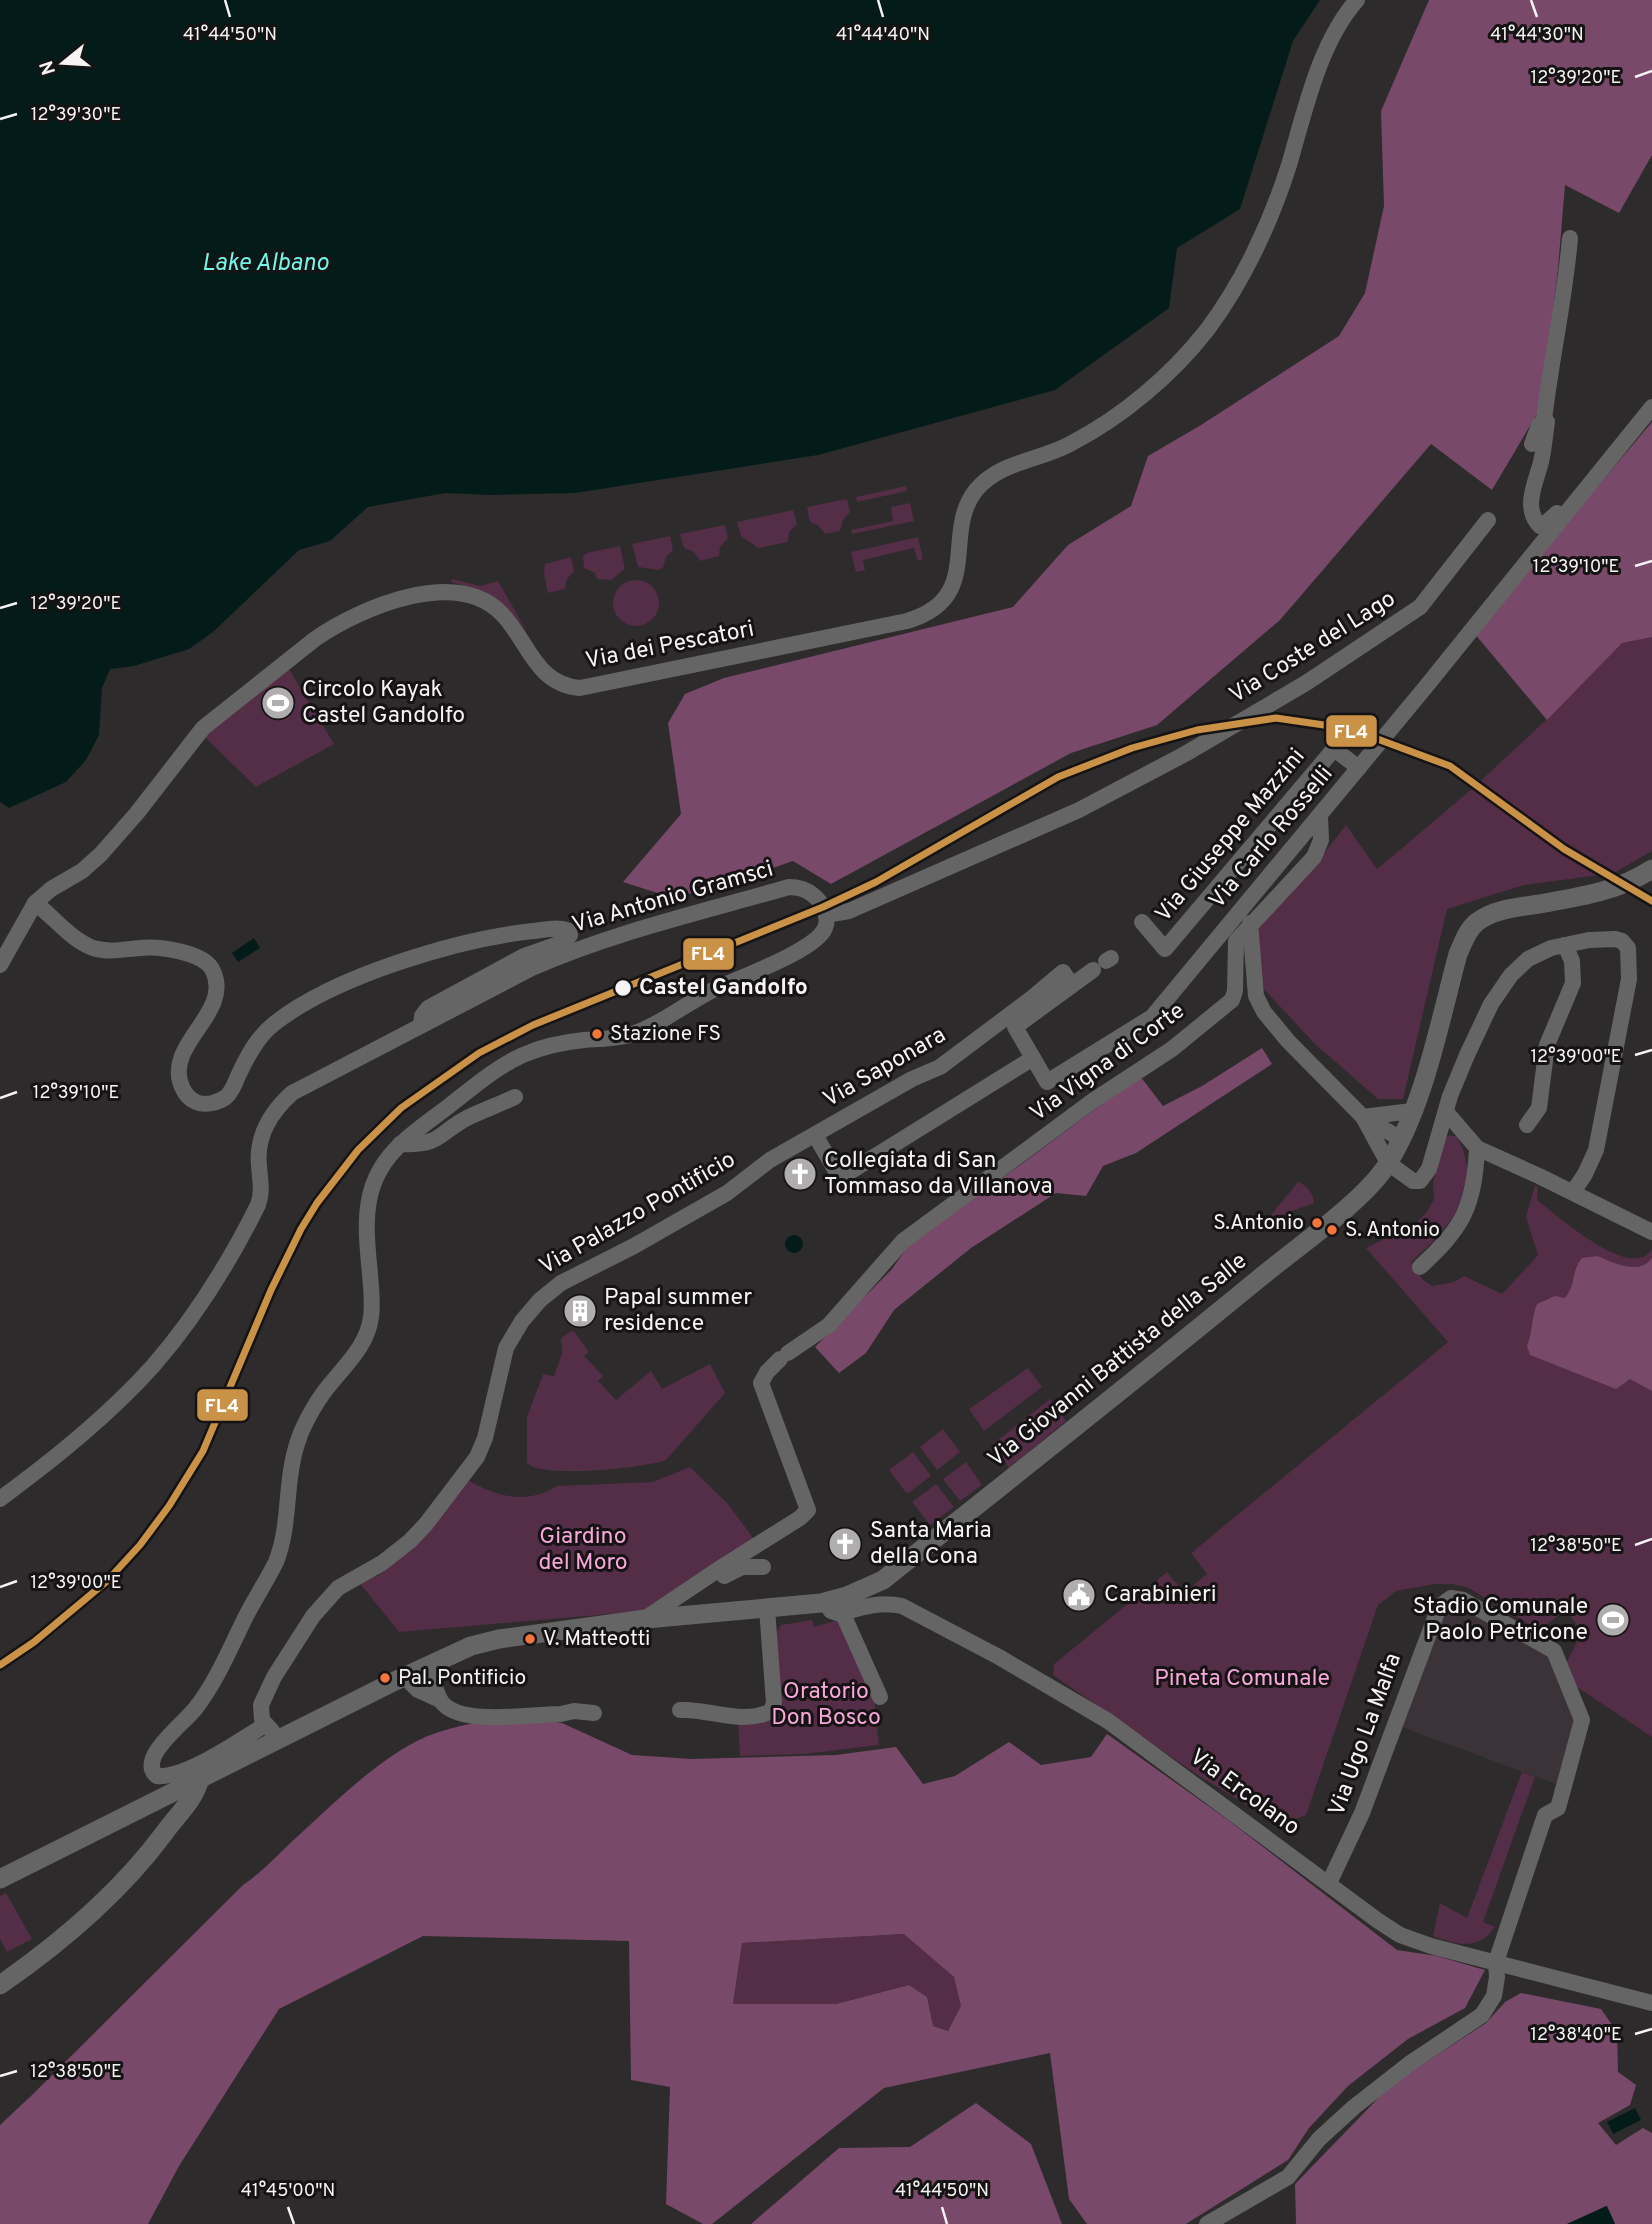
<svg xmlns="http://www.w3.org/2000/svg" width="1652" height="2224" viewBox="0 0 1652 2224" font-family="Overpass,sans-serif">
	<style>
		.built { fill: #3b3338 }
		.green { fill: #542d47 }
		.forest { fill: #794969; fill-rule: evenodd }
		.water { fill: #041c19 }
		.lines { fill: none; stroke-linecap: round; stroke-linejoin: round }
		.minor { stroke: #656565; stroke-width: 16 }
		.major { stroke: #666566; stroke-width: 19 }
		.rail-1-casing { stroke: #151314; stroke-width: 12 }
		.rail-1 { stroke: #ca9247; stroke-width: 7 }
		.ticks { fill: none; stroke: #f5f3f4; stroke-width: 2.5 }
		.stop-dot { fill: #f5f3f4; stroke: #151314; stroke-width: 2.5 }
		.bus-dot { fill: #f5763a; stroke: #151314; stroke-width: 2.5 }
		.labels { text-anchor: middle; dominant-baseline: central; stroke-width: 6; stroke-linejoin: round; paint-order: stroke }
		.bus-label { font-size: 21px; fill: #f5f3f4; stroke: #151314; text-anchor: start }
		.street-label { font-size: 23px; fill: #f5f3f4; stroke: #151314 }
		.poi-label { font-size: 23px; fill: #f5f3f4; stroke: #151314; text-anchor: start }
		.stop-label { font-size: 23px; font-weight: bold; fill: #f5f3f4; stroke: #151314; text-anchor: start }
		.park-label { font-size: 23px; fill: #f9a6db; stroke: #151314 }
		.water-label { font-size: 24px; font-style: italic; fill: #73f5e7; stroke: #151314 }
		.ticks-label { font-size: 18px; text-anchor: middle; fill: #f5f3f4; stroke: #151314; stroke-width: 6; stroke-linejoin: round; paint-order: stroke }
		.line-badge { stroke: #151314; stroke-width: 2.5 }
		.badge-label { font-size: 19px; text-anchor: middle; font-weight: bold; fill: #fff }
	</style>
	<rect width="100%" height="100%" fill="#2d2b2c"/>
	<path class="built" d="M 1459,1602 L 1547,1656 L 1574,1721 L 1556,1784 L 1399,1726 L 1404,1722 L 1410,1710 L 1408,1701 L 1435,1642 L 1431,1635 L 1440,1613 Z"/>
	<g class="green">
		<path d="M 1652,422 L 1652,851 L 1614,873 L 1524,885 L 1447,909 L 1403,1099 L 1378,1099 L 1315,1044 L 1261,986 L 1257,924 L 1320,858 L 1346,825 L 1377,869 L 1472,789 L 1546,720 Z"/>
		<path d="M 906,486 L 907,491 L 857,502 L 856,497 Z"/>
		<path d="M 847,499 L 850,512 L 843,520 L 840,531 L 825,534 L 818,525 L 810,522 L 807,507 Z"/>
		<path d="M 910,503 L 914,521 L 852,534 L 851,530 L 893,521 L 891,507 Z"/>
		<path d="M 793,510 L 797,524 L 789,532 L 788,542 L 758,548 L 741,536 L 737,522 Z"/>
		<path d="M 725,525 L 728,538 L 720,547 L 719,556 L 700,561 L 694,552 L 684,548 L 680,534 Z"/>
		<path d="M 670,536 L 673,550 L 666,557 L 663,568 L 658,570 L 638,567 L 632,544 Z"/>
		<path d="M 918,537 L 923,559 L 918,561 L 914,548 L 863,560 L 865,570 L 856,572 L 851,552 Z"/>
		<path d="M 620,546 L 625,569 L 611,580 L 597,579 L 595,573 L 584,568 L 583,556 L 587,553 Z"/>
		<path d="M 571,557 L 574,571 L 567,579 L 565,589 L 548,593 L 544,574 L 545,564 Z"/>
		<path d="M 452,579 L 480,586 L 498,581 L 527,632 C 503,600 490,592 451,582 Z"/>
		<circle cx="636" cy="603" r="23"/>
		<path d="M 289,669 L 334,744 L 256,787 L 204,736 Z"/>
		<path d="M 1450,1135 L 1457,1137 C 1486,1188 1448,1230 1411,1262 L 1422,1279 L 1432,1286 L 1454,1282 L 1464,1276 L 1502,1294 L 1538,1255 L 1526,1217 L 1535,1185 L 1538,1187 L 1537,1200 C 1557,1215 1632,1283 1652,1249 L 1652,1737 L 1577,1687 L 1566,1664 L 1582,1632 L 1566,1610 L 1539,1630 L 1467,1587 L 1451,1584 L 1435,1584 L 1396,1591 L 1378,1605 L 1306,1815 L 1280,1825 L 1199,1776 L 1053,1675 L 1054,1664 L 1167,1572 L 1184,1593 L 1207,1574 L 1191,1553 L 1448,1342 L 1366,1248 L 1416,1223 L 1427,1212 L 1434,1199 L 1433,1183 L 1445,1138 Z"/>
		<path d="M 1298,1182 C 1308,1186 1313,1193 1314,1203 L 1269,1220 L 1269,1217 Z"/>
		<path d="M 573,1330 L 589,1352 L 584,1356 L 603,1376 L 598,1381 L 616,1400 L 651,1371 L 662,1389 L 710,1364 L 725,1393 L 666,1460 C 645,1468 541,1479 527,1463 L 527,1417 L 543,1374 L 554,1376 L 562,1353 L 561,1338 Z"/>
		<path d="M 1028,1368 L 1042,1387 L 984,1431 L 969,1409 Z"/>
		<path d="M 1050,1399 L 1066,1421 L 1009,1468 L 993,1444 Z"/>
		<path d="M 943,1429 L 960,1452 L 937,1470 L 920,1447 Z"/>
		<path d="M 913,1452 L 931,1476 L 907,1494 L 889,1470 Z"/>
		<path d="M 966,1462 L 982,1485 L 960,1501 L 943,1479 Z"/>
		<path d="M 690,1467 L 727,1503 L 754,1539 L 645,1611 L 399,1632 L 358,1581 L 373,1574 L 376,1577 L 389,1567 L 468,1480 C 497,1497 527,1505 557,1486 L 653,1482 Z"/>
		<path d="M 936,1484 L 954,1507 L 930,1525 L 912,1502 Z"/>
		<path d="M 842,1619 L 874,1697 L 879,1745 L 805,1754 L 740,1756 L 738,1722 L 781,1718 L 775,1635 L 781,1625 L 812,1620 L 814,1627 Z"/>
		<path d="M 1522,1772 L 1535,1777 L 1483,1922 L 1495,1927 C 1477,1952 1457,1944 1433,1936 L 1440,1903 L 1467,1918 Z"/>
		<path d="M 6,1893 L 32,1939 L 7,1952 L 0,1939 L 0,1896 Z"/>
		<path d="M 905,1934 L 954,1977 L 962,2006 L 948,2031 L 933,2026 L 927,1997 L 909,1985 L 836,2004 L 733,2005 L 742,1943 Z"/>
	</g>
	<g class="forest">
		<path d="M 1429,0 L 1652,0 L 1652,155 L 1619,213 L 1565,185 L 1558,269 L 1541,407 L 1492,490 L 1431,444 L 1280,620 L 1157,725 L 1071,753 L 831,884 L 793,861 L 730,883 L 673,898 L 623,882 L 681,814 L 668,723 L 685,694 L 724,678 L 1013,607 L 1068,545 L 1131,506 L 1148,456 L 1201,425 L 1339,336 L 1365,293 L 1384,206 L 1381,111 Z"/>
		<path d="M 1652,422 L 1652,637 L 1622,643 L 1547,720 L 1474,633 Z"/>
		<path d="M 1262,1048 L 1272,1064 L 1136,1153 L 1103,1166 L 1086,1196 L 1056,1193 L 971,1248 L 894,1310 L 866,1353 L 839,1373 L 815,1347 L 892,1269 L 911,1242 L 1023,1163 L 1140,1076 L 1163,1106 L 1202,1086 Z"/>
		<path d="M 1598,1256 C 1613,1263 1640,1276 1652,1258 L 1652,1391 L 1630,1379 L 1616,1389 L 1530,1355 L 1527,1346 C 1533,1332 1531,1318 1537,1304 L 1555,1296 L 1565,1298 C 1577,1283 1570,1273 1582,1258 Z"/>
		<path d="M 519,1716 L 562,1723 L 632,1755 L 692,1759 L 836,1755 L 896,1747 L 923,1784 L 955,1776 L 1009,1742 L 1041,1765 L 1091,1757 L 1107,1734 L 1228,1820 L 1397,1950 L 1437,1956 L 1485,1970 L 1465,2008 L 1408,2039 L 1348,2086 L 1309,2128 L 1288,2160 L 1186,2224 L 1087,2224 L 1069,2199 L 1050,2053 L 884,2088 L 712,2224 L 703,2224 L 666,2204 L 670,2087 L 631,2080 L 629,1941 L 423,1936 L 279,2009 L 179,2166 L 148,2224 L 0,2224 L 0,2125 L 32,2095 L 243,1885 C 265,1870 279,1853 299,1835 C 335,1802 372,1765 415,1742 C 446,1726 485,1721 519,1716 ZM 904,1934 L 954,1977 L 961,2006 L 948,2031 L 933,2026 L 927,1997 L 909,1985 L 836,2004 L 733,2004 L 742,1943 Z"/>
		<path d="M 1521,1993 L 1601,2009 L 1617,2032 L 1618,2072 L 1636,2085 L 1630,2105 L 1598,2123 L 1616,2145 L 1643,2128 L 1652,2133 L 1652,2224 L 1615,2224 L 1606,2206 L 1567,2224 L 1296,2224 L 1295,2184 L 1391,2085 L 1486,2023 L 1505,2002 Z"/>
		<path d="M 976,2103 L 1031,2144 L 1062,2224 L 751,2224 L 839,2148 L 910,2147 Z"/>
	</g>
	<g class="water">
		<path d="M 0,0 L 1320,0 L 1293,41 L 1240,209 L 1177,248 L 1169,308 L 1055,390 L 818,455 L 575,493 L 490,495 L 445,493 L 368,507 L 330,541 L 299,550 L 213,632 L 189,649 L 134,666 L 110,669 L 102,688 L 99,735 L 86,760 L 66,782 L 9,808 L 0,802 Z"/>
		<path d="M 254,938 L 260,948 L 238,962 L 232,953 Z"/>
		<circle cx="794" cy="1244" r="9"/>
		<path d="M 1635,2108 L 1641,2120 L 1613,2134 L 1607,2122 Z"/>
		<path d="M 1607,2206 L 1615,2224 L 1567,2224 Z"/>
	</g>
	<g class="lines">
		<g class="minor">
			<path d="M 1544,420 C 1551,359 1565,299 1570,238"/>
			<path d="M 1532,444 L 1539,425 L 1544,420 L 1547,422 C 1545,435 1544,449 1541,462 C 1536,482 1522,508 1540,526 L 1545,524 L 1557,513"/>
			<path d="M 35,903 C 54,917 71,940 93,948 C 109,953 125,949 140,948 C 159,946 205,952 213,971 C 233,1014 163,1044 182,1087 C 185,1094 189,1099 196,1102 C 205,1106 218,1103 226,1097 C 233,1091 235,1082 239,1074 C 248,1055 258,1036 275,1023 C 335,976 458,939 533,931 C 544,930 558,926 569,931 L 570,935 L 564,942 L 524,956 L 428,1008 L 422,1016 L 421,1025"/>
			<path d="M 826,915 L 849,911 L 1079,810 L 1185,754 L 1306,683 L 1420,607 L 1488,520"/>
			<path d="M 1142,922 L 1165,949 L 1334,749 L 1359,768"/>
			<path d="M 1250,923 L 1256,996 L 1264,1012 L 1288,1041 L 1363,1117 L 1401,1139"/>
			<path d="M 1106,961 L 1111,958"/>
			<path d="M 0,965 L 35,903 L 51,889 L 82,871 L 101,854 L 137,813 L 203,728 L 315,639 C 360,608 456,566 502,614 C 529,642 535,684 580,688 L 907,621 C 985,598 941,534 976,490 C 1000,461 1039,461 1070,444 C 1122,417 1171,376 1207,330 C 1243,282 1271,222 1289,165 C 1305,111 1319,43 1357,0"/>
			<path d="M 1033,1058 L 1015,1027 L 1093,970"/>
			<path d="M 1447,1113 L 1477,1148 L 1539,1176 L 1652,1232"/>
			<path d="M 1363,1117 L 1388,1163 L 1413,1181 L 1420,1181 L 1429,1169 L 1450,1096 L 1467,1055 L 1491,1004 L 1511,975 L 1528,959 L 1551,948 L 1589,940 L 1615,939 L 1622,941 L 1628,948 L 1629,979 L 1596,1150 L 1585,1174 L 1573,1192"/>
			<path d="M 1363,1117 L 1412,1111"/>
			<path d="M 1527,1125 L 1539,1108 L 1547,1045 L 1573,983 L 1572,961 L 1565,945"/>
			<path d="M 815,1135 L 840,1178 L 1033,1058 L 1047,1082 L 1152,1017 L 1424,689 L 1652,407"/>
			<path d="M 400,1144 C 443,1146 437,1133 469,1117 C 484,1110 500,1104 515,1097"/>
			<path d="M 1420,1267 C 1463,1227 1474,1208 1477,1148"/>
			<path d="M 788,1353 L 829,1325 L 903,1241 L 1094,1100 L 1172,1049 L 1232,1000 L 1235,991 L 1236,941 L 1314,857 L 1321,840 L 1320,816"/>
			<path d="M 0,1499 C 54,1459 108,1416 153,1366 C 194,1319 230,1261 258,1205 C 263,1192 260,1180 259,1166 C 256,1136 270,1113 292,1093 L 532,968 C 614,932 702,912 789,887 C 798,887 806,889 813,895 C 822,902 830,917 825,928 C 816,951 735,979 711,991 C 682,1006 657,1027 626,1036 C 612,1039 598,1039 584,1040 C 564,1042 541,1047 523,1055 C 496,1067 472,1088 449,1106 C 433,1118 417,1129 403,1142 C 360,1180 365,1223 370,1274 C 371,1288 373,1303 371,1317 C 367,1348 342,1368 324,1392 C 316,1403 309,1415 303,1428 C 282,1475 293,1519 276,1562 C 267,1580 256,1597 247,1614 C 231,1646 217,1681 195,1709 C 183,1724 136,1759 157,1776 C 185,1779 240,1740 265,1725"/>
			<path d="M 724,1576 L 742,1567 L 763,1567"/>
			<path d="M 825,1603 L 831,1611 L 840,1614 C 860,1608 879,1601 902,1606 L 999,1657 L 1108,1721 L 1377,1920 L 1400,1935 L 1431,1946 L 1652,2003"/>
			<path d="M 843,1614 L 880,1697"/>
			<path d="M 646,1618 L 725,1565 L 800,1518 L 808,1510 L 761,1383 L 767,1372 L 780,1359"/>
			<path d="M 429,1665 C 433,1676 434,1690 441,1701 C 458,1727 532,1714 561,1714 L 574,1711 L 594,1713"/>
			<path d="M 405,1677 L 418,1690 L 440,1700"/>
			<path d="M 680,1710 C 709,1708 742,1726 771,1711 L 774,1703 L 767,1608"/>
			<path d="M 272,1731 L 262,1720 L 261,1705 L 274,1677 L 313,1616 L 338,1588 L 382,1563 L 410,1541 L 426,1524 L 477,1457 L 485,1438 L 506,1348 L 522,1321 L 540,1300 L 561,1283 L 634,1246 L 727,1193 L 770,1160 L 912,1079 L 940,1067 L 1032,998 L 1063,972 L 1072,985"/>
			<path d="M 1207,2224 L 1288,2177 L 1319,2139 L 1354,2107 L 1409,2064 L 1482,2015 L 1494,1996 L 1497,1977 L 1496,1962 L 1545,1815 L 1558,1808 L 1582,1720 L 1554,1651 L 1463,1600 L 1451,1598 L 1439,1607 L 1362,1813 L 1329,1883"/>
		</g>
		<g class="major">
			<path d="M 0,1879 L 395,1681 L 471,1646 L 499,1639 L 646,1619 L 821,1603 L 847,1596 L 883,1580 C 1008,1481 1133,1382 1256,1281 C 1294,1249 1361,1204 1387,1165 C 1424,1107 1440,1020 1458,954 C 1463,943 1467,930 1477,922 C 1494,909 1519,907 1539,904 C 1579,897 1617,892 1652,869"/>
			<path d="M 0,1985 C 62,1942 120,1893 165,1832 C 178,1814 195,1800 200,1778"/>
		</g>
		<defs>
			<path id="rail-1" d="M 0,1665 L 34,1642 L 107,1581 L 140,1545 L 169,1506 L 203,1451 L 271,1290 L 301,1229 L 317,1203 L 358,1150 L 401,1108 L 479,1053 L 533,1025 L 823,907 L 876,882 L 1058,777 L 1132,748 L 1197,730 L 1276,718 L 1324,725 L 1364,734 L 1450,766 L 1564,849 L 1652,901"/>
		</defs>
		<use href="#rail-1" class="rail-1-casing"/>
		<use href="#rail-1" class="rail-1"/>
	</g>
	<path class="ticks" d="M 225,0 L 230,17M 878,0 L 883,17M 1531,0 L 1537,17M 1635,77 L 1652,71M 0,119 L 17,114M 1635,566 L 1652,561M 0,608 L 17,603M 1635,1055 L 1652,1050M 0,1098 L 17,1092M 1635,1545 L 1652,1539M 0,1587 L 17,1581M 1635,2034 L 1652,2029M 0,2076 L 17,2071M 288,2207 L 294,2224M 942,2207 L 947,2224"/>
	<defs>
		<symbol id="stadium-disc" viewBox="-11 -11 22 22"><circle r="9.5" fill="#afadae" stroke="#151314"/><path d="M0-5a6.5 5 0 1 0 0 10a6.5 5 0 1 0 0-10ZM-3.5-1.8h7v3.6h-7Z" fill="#fff"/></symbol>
		<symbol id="church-disc" viewBox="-11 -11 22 22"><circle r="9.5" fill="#afadae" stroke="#151314"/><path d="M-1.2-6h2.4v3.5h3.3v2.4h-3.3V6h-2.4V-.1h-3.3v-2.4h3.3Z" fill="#fff"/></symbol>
		<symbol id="building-disc" viewBox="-11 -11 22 22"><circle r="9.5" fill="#afadae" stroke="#151314"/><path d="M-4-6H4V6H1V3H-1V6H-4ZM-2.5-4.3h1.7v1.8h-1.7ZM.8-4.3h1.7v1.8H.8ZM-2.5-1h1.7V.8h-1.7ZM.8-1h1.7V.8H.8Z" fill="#fff"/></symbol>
		<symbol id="civic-disc" viewBox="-11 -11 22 22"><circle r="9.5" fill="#afadae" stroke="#151314"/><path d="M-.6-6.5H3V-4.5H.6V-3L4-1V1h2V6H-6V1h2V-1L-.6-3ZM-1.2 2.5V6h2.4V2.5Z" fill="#fff"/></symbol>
	</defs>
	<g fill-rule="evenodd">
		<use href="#stadium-disc" x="259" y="684" width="38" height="38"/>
		<use href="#church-disc" x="781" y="1155" width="38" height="38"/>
		<use href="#building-disc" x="561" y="1292" width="38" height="38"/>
		<use href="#church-disc" x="826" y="1525" width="38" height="38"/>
		<use href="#civic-disc" x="1060" y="1576" width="38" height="38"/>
		<use href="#stadium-disc" x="1594" y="1601" width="38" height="38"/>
	</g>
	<circle class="stop-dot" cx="623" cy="988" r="9"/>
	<g class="bus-dot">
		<circle cx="597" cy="1034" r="6"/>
		<circle cx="1317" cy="1223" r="6"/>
		<circle cx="1332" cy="1230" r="6"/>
		<circle cx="530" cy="1639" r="6"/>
		<circle cx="385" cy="1678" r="6"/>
	</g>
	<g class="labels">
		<g class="bus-label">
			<text x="610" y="1034">Stazione FS</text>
			<text x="1304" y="1223" text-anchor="end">S.Antonio</text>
			<text x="1345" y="1230">S. Antonio</text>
			<text x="543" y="1639">V. Matteotti</text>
			<text x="398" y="1678">Pal. Pontificio</text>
		</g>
		<g class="street-label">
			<text transform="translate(670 646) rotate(-11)">Via dei Pescatori</text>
			<text transform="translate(1313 648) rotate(-32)">Via Coste del Lago</text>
			<text transform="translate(1231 836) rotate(-50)">Via Giuseppe Mazzini</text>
			<text transform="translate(1272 838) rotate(-50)">Via Carlo Rosselli</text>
			<text transform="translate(673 898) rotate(-16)">Via Antonio Gramsci</text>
			<text transform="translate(1108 1063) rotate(-36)">Via Vigna di Corte</text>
			<text transform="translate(885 1068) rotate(-30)">Via Saponara</text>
			<text transform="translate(638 1214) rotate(-30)">Via Palazzo Pontificio</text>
			<text transform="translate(1118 1361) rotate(-39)">Via Giovanni Battista della Salle</text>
			<text transform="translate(1366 1735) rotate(-70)">Via Ugo La Malfa</text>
			<text transform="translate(1244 1793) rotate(36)">Via Ercolano</text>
		</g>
		<g class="poi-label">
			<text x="302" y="690">Circolo Kayak<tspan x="302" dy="26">Castel Gandolfo</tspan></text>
			<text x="824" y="1161">Collegiata di San<tspan x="824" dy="26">Tommaso da Villanova</tspan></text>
			<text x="604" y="1298">Papal summer<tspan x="604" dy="26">residence</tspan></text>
			<text x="870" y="1531">Santa Maria<tspan x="870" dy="26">della Cona</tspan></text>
			<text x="1104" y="1595">Carabinieri</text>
			<text x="1588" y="1607" text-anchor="end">Stadio Comunale<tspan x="1588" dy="26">Paolo Petricone</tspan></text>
		</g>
		<g class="stop-label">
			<text x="639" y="988">Castel Gandolfo</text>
		</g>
		<g class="park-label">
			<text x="583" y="1537">Giardino<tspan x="583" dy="26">del Moro</tspan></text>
			<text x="1242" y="1679">Pineta Comunale</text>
			<text x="826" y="1692">Oratorio<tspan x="826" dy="26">Don Bosco</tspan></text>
		</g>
		<g class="water-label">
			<text x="265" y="264">Lake Albano</text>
		</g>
	</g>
	<g class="ticks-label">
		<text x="230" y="40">41°44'50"N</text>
		<text x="883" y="40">41°44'40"N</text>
		<text x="1537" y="40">41°44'30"N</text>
		<text x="1576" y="83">12°39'20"E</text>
		<text x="76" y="120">12°39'30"E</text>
		<text x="1576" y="572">12°39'10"E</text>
		<text x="76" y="609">12°39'20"E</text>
		<text x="1576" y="1062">12°39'00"E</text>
		<text x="76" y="1098">12°39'10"E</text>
		<text x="1576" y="1551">12°38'50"E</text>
		<text x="76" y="1588">12°39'00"E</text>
		<text x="1576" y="2040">12°38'40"E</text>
		<text x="76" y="2077">12°38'50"E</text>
		<text x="288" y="2196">41°45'00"N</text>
		<text x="942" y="2196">41°44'50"N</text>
	</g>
	<g class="line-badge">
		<rect x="1325" y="714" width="53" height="34" rx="7" fill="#ca9247"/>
		<rect x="682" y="937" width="53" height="34" rx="7" fill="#ca9247"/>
		<rect x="196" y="1388" width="53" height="34" rx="7" fill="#ca9247"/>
	</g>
	<g class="badge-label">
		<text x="1351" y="738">FL4</text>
		<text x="708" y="960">FL4</text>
		<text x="222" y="1412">FL4</text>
	</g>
	<g transform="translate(63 63) rotate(252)" stroke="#151314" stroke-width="5" paint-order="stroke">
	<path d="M0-5L12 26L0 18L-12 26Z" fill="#f5f3f4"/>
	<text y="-10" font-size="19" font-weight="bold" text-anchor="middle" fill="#f5f3f4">N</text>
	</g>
</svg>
